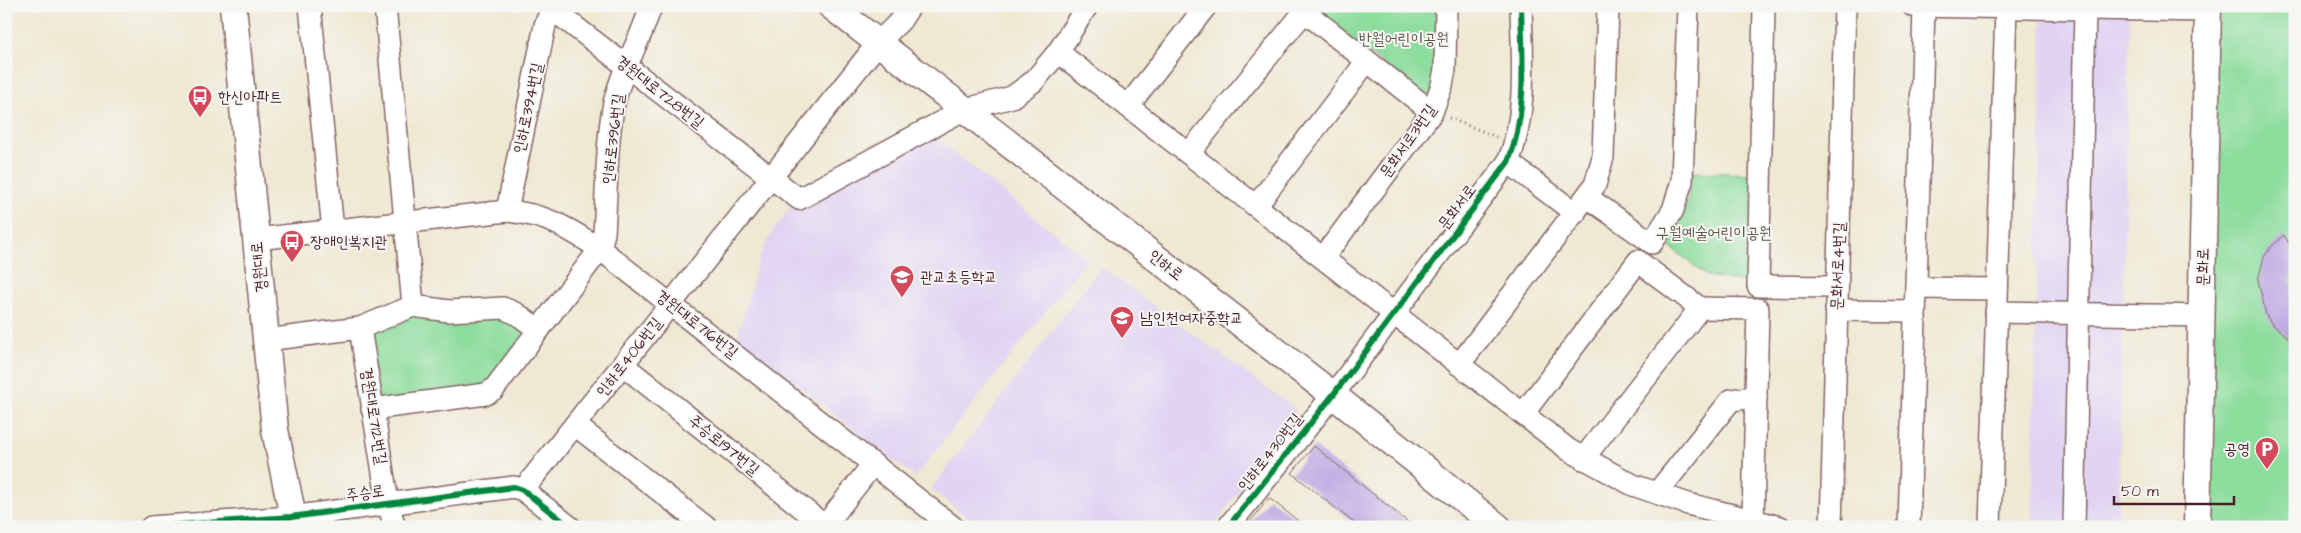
<svg xmlns="http://www.w3.org/2000/svg" width="2301" height="533" viewBox="0 0 2301 533" font-family="'Architects Daughter','Poor Story',sans-serif">
	<style>
		.built { fill: #e1d4f3 }
		.green { fill: #8ddd9d; stroke: #6c7e64 }
		.building { fill: #baa3e1 }
		.lines { fill: none; stroke-linecap: round; stroke-linejoin: round }
		.minor-casing { stroke: #846565; stroke-width: 24 }
		.major-casing { stroke: #846565; stroke-width: 29 }
		.path { stroke: #846565; stroke-width: 3; stroke-dasharray: 1 4; stroke-linecap: butt }
		.minor { stroke: #fff; stroke-width: 21 }
		.major { stroke: #fff; stroke-width: 26 }
		.cycleway-casing { stroke: #f6f6f2; stroke-width: 9 }
		.cycleway { stroke: #00873e; stroke-width: 6 }
		.labels { text-anchor: middle; dominant-baseline: central; stroke-width: 4; stroke-linejoin: round; paint-order: stroke }
		.park-label { font-size: 16px; fill: #5e584d; stroke: #f6f6f2 }
		.street-label { font-size: 16px; fill: #4a1f2b; stroke: #f6f6f2 }
		.poi-label { font-size: 16px; fill: #4a1f2b; stroke: #f6f6f2; text-anchor: start }
	</style>
	<rect width="100%" height="100%" fill="#f6f6f2"/>
	<filter id="ink" filterUnits="userSpaceOnUse"><feTurbulence type="fractalNoise" baseFrequency=".02" numOctaves="2"/><feDisplacementMap in="SourceGraphic" scale="10" xChannelSelector="R" yChannelSelector="G"/><feConvolveMatrix kernelMatrix="1 2 1 2 8 2 1 2 1" color-interpolation-filters="sRGB"/></filter>
	<filter id="wash" filterUnits="userSpaceOnUse"><feTurbulence type="fractalNoise" baseFrequency=".0096" numOctaves="4" result="noise"/><feDisplacementMap in="SourceGraphic" scale="20" xChannelSelector="R" yChannelSelector="G"/><feGaussianBlur stdDeviation="1.12" result="paint"/><feColorMatrix in="noise" values="0 0 0 0 0 0 0 0 0 0 0 0 0 0 0 0 0 1.4 0 .05"/><feComposite in="paint" operator="in"/></filter>
	<g filter="url(#wash)">
		<rect width="100%" height="100%" fill="#efe8d2"/>
		<g class="built">
			<path d="M 2042,6 L 2130,6 L 2118,527 L 2032,527 Z"/>
			<path d="M 928,132 L 1087,259 L 915,477 L 737,338 L 760,255 L 774,229 L 789,209 L 832,190 Z"/>
			<path d="M 1101,267 L 1297,410 L 1213,527 L 980,527 L 931,489 Z"/>
		</g>
		<g class="green">
			<path d="M 1321,6 L 1436,6 L 1437,68 L 1429,100 L 1317,12 Z"/>
			<path d="M 2215,6 L 2295,6 L 2295,527 L 2204,527 Z"/>
			<path d="M 1692,172 L 1754,174 L 1749,283 L 1707,276 L 1663,241 L 1687,203 Z"/>
			<path d="M 413,311 L 495,315 L 529,335 L 483,389 L 379,401 L 369,334 Z"/>
		</g>
		<g id="blocks">
			<g class="building">
				<path d="M 2284,235 L 2295,254 L 2295,268 L 2291,277 L 2295,299 L 2295,331 L 2289,339 L 2272,324 L 2266,315 L 2258,280 L 2264,257 L 2271,247 Z"/>
				<path d="M 1314,446 L 1414,527 L 1359,527 L 1292,473 Z"/>
				<path d="M 1269,498 L 1306,527 L 1246,527 Z"/>
			</g>
		</g>
	</g>
	<g filter="url(#ink)">
		<use href="#blocks" fill-opacity="0" stroke="#846565" stroke-width="1"/>
		<g class="lines">
			<defs>
				<g id="minor">
					<path d="M 310,6 L 333,230"/>
					<path d="M 385,6 L 413,306"/>
					<path d="M 548,6 L 799,199 L 963,110 L 1012,97 L 1034,81 L 1058,52 L 1087,6"/>
					<path d="M 1764,6 L 1758,286 L 1837,287"/>
					<path d="M 1913,6 L 2208,11"/>
					<path d="M 1305,12 L 1432,112"/>
					<path d="M 1058,52 L 1569,450 L 1633,485 L 1688,504 L 1780,527"/>
					<path d="M 1128,106 L 1206,6"/>
					<path d="M 1189,153 L 1309,6"/>
					<path d="M 1508,162 L 1575,213"/>
					<path d="M 1587,197 L 1652,243 L 1673,210 L 1682,181 L 1688,6"/>
					<path d="M 1256,206 L 1367,61"/>
					<path d="M 507,211 L 545,25 L 553,6"/>
					<path d="M 256,239 L 507,211 C 545,214 568,228 600,249 L 953,527"/>
					<path d="M 1323,258 L 1432,112 L 1442,85 L 1445,69 L 1446,6"/>
					<path d="M 1916,288 L 1996,289"/>
					<path d="M 1700,308 L 1758,309 L 1753,520"/>
					<path d="M 1836,310 L 1915,311"/>
					<path d="M 1996,312 L 2202,316"/>
					<path d="M 360,328 L 388,504 L 395,527"/>
					<path d="M 266,340 L 360,328 L 413,306 L 449,311 L 503,308 L 517,314 L 539,330"/>
					<path d="M 623,365 L 826,527"/>
					<path d="M 1459,365 L 1595,185 L 1603,157 L 1608,6"/>
					<path d="M 372,409 L 486,394 L 494,389 L 600,249 L 604,233 C 607,192 606,142 614,103 C 622,68 641,40 651,6"/>
					<path d="M 1523,414 L 1638,261 L 1700,308"/>
					<path d="M 575,425 L 706,527"/>
					<path d="M 1583,459 L 1700,308"/>
					<path d="M 523,490 L 878,43 L 901,20 L 910,6"/>
					<path d="M 1657,493 L 1731,400 L 1756,397"/>
					<path d="M 151,527 L 291,517 L 514,487 L 523,490 L 570,527"/>
					<path d="M 824,527 L 873,464"/>
					<path d="M 1228,527 L 1333,395 L 1508,162 C 1528,114 1522,57 1521,6"/>
					<path d="M 1831,527 L 1845,6"/>
					<path d="M 1909,527 L 1924,7"/>
					<path d="M 1990,527 L 2006,7"/>
					<path d="M 2074,527 L 2085,10"/>
				</g>
				<g id="major">
					<path d="M 233,6 L 275,430 L 295,527"/>
					<path d="M 831,6 L 1333,395 L 1498,527"/>
					<path d="M 2197,527 L 2208,6"/>
				</g>
			</defs>
			<use href="#minor" class="minor-casing"/>
			<use href="#major" class="major-casing"/>
			<path class="path" d="M 1449,118 L 1499,138"/>
			<use href="#minor" class="minor"/>
			<use href="#major" class="major"/>
			<defs>
				<g id="cycleway">
					<path d="M 151,527 L 291,517 L 514,487 L 523,490 L 570,527"/>
					<path d="M 1228,527 L 1333,395 L 1508,162 C 1528,114 1522,57 1521,6"/>
				</g>
			</defs>
			<use href="#cycleway" class="cycleway-casing"/>
			<use href="#cycleway" class="cycleway"/>
		</g>
	</g>
	<defs>
		<symbol id="bus-pin" viewBox="-11 -11 22 30"><path d="M0 17L-7.5 6A9.5 9.5 0 1 1 7.5 6Z" fill="#d1495b" stroke="#f6f6f2"/><path d="M-5-6H5V4H4V6H2V4H-2V6H-4V4H-5ZM-3.5-4V0h7V-4ZM-3.5 1.2v1.5H-2V1.2ZM2 1.2v1.5H3.5V1.2Z" fill="#fff"/></symbol>
		<symbol id="school-pin" viewBox="-11 -11 22 30"><path d="M0 17L-7.5 6A9.5 9.5 0 1 1 7.5 6Z" fill="#d1495b" stroke="#f6f6f2"/><path d="M0-5L7-2L0 1L-7-2ZM-4 1L0 2.5L4 1V4Q0 6-4 4Z" fill="#fff"/></symbol>
		<symbol id="parking-pin" viewBox="-11 -11 22 30"><path d="M0 17L-7.5 6A9.5 9.5 0 1 1 7.5 6Z" fill="#d1495b" stroke="#f6f6f2"/><path d="M-3.5-5.5H1a3.5 3.5 0 0 1 0 7H-1V5.5H-3.5ZM-1-3.4V-.6H.8a1.4 1.4 0 0 0 0-2.8Z" fill="#fff"/></symbol>
	</defs>
	<g fill-rule="evenodd">
		<use href="#bus-pin" x="186" y="83" width="28" height="38"/>
		<use href="#bus-pin" x="278" y="228" width="28" height="38"/>
		<use href="#school-pin" x="888" y="263" width="28" height="38"/>
		<use href="#school-pin" x="1108" y="304" width="28" height="38"/>
		<use href="#parking-pin" x="2253" y="435" width="28" height="38"/>
	</g>
	<g class="labels">
		<g class="park-label">
			<text x="1404" y="39">반월어린이공원</text>
			<text x="1714" y="233">구월예술어린이공원</text>
		</g>
		<g class="street-label">
			<text transform="translate(660 92) rotate(38)">경원대로728번길</text>
			<text transform="translate(528 108) rotate(-78)">인하로394번길</text>
			<text transform="translate(613 139) rotate(-83)">인하로396번길</text>
			<text transform="translate(1408 141) rotate(-55)">문화서로3번길</text>
			<text transform="translate(1457 207) rotate(-53)">문화서로</text>
			<text transform="translate(1166 265) rotate(38)">인하로</text>
			<text transform="translate(1838 266) rotate(-88)">문화서로4번길</text>
			<text transform="translate(259 267) rotate(-96)">경원대로</text>
			<text transform="translate(2203 267) rotate(-89)">문화로</text>
			<text transform="translate(697 324) rotate(38)">경원대로716번길</text>
			<text transform="translate(629 357) rotate(-52)">인하로406번길</text>
			<text transform="translate(374 416) rotate(81)">경원대로712번길</text>
			<text transform="translate(724 445) rotate(39)">주승로197번길</text>
			<text transform="translate(1270 452) rotate(-52)">인하로430번길</text>
			<text transform="translate(365 493) rotate(-8)">주승로</text>
		</g>
		<g class="poi-label">
			<text x="218" y="97">한신아파트</text>
			<text x="310" y="242">장애인복지관</text>
			<text x="920" y="277">관교초등학교</text>
			<text x="1140" y="318">남인천여자중학교</text>
			<text x="2250" y="449" text-anchor="end">공영</text>
		</g>
	</g>
	<rect width="2301" height="533" fill="none" stroke="#f6f6f2" stroke-width="25"/>
	<path d="M2114 496v8h120v-8" fill="none" stroke="#4a1f2b" stroke-width="2.5"/>
	<text x="2121" y="496" font-size="15" fill="#4a1f2b" stroke="#f6f6f2" stroke-width="4" paint-order="stroke">50 m</text>
</svg>
